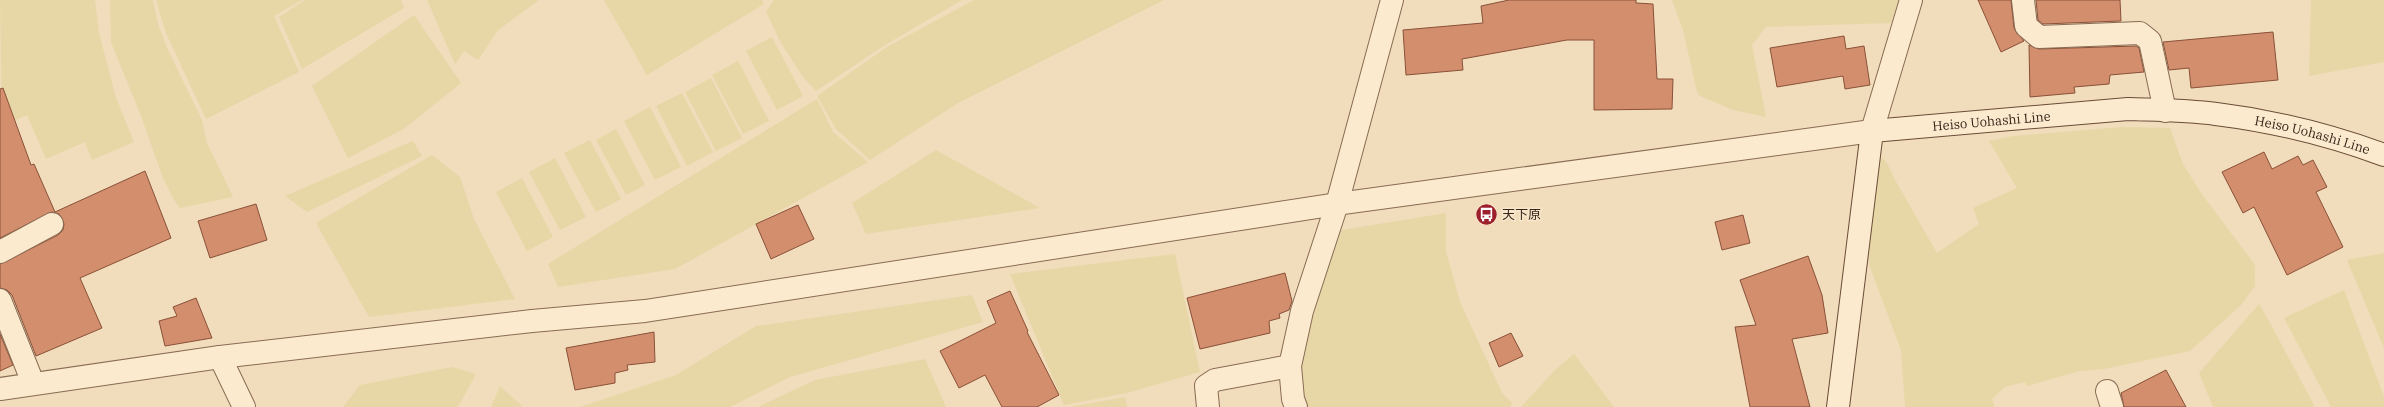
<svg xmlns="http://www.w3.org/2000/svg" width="2384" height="407" viewBox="0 0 2384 407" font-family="'IBM Plex Serif','Noto Sans JP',serif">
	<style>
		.farmland { fill: #e7d7a7 }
		.building { fill: #d28e6d; stroke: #895138 }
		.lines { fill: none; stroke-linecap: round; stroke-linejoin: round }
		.minor-casing { stroke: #896b54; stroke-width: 24 }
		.tertiary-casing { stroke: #896b54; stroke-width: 24 }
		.secondary-casing { stroke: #6a4c37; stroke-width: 24 }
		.minor { stroke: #fbeace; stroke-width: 22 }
		.tertiary { stroke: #fbeace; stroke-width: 22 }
		.secondary { stroke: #fbeace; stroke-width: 22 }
		.labels { text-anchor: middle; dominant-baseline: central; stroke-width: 3; stroke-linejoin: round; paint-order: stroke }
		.street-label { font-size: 13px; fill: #36251a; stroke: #f8e7cb }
		.poi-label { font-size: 13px; fill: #36251a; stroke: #f8e7cb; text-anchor: start }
	</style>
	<rect width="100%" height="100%" fill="#f1dcbb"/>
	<g class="farmland">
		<path d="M 0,0 L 95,0 L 99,33 L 116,98 L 134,142 L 92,160 L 85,142 L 46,159 L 27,115 L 2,126 Z"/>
		<path d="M 110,0 L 153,0 L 158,24 L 167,48 L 202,120 L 207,143 L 233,197 L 180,208 L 174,200 L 163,178 L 141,116 L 111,42 Z"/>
		<path d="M 156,0 L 302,0 L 274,16 L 299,72 L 206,119 L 166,33 Z"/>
		<path d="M 305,0 L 401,0 L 404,8 L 302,69 L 279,17 Z"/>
		<path d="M 427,0 L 539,0 L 498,30 L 478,60 L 464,51 L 455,64 Z"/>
		<path d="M 604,0 L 762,0 L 764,4 L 647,75 Z"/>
		<path d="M 774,0 L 962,0 L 885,45 L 816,91 L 803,77 L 781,43 L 766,12 Z"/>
		<path d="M 974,0 L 1164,0 L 958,103 L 870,160 L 836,129 L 817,96 L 887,47 Z"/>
		<path d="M 1672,0 L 1899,0 L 1891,23 L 1766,27 L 1752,45 L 1766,117 L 1733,110 L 1700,96 L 1697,92 L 1683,30 Z"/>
		<path d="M 2311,0 L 2384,0 L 2384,62 L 2309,76 Z"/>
		<path d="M 414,15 L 461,83 L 405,128 L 348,158 L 312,86 Z"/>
		<path d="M 772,37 L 803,96 L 777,110 L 746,51 Z"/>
		<path d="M 738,61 L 769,121 L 743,134 L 712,75 Z"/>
		<path d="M 711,78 L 742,138 L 716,151 L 685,92 Z"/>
		<path d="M 682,93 L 713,152 L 687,166 L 656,106 Z"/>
		<path d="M 817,99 L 833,132 L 868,162 L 675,269 L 558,287 L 548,264 Z"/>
		<path d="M 650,107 L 681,167 L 655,180 L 624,121 Z"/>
		<path d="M 2122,127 L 2170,128 L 2183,164 L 2201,193 L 2255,265 L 2255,286 L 2241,305 L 2190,351 L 2104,369 L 2080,371 L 2027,386 L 2025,382 L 2005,387 L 1992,399 L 1995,407 L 1905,407 L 1901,350 L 1870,267 L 1865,248 L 1879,164 L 1882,158 L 1887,163 L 1895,180 L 1937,253 L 1979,224 L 1973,208 L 2017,188 L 1989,141 L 2013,136 Z"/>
		<path d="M 616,129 L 645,185 L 626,195 L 596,140 Z"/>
		<path d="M 590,140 L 621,199 L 596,212 L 564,153 Z"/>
		<path d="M 413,141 L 422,156 L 307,212 L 285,196 Z"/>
		<path d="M 936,150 L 1040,208 L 866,234 L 852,203 Z"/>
		<path d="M 432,155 L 460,177 L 474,219 L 515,299 L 369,317 L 316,223 Z"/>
		<path d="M 555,158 L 586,217 L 560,230 L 529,172 Z"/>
		<path d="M 522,178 L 553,237 L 527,251 L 496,192 Z"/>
		<path d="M 1446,213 L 1446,251 L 1460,302 L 1502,393 L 1512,403 L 1510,407 L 1303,407 L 1300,366 L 1310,321 L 1336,231 Z"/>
		<path d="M 2384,253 L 2384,348 L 2347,260 Z"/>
		<path d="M 1175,254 L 1200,372 L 1127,393 L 1064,405 L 1010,274 Z"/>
		<path d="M 2344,290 L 2384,397 L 2384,407 L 2331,407 L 2284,318 Z"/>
		<path d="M 972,295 L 983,322 L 790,377 L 730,407 L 580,407 L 676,375 L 756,326 Z"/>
		<path d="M 2259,304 L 2269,321 L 2315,407 L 2213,407 L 2199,373 Z"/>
		<path d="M 1574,354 L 1614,407 L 1521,407 L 1556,369 Z"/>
		<path d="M 925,359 L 946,407 L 758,407 L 815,380 Z"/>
		<path d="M 452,367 L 476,374 L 458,407 L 343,407 L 360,385 Z"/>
		<path d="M 500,386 L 523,407 L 491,407 Z"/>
		<path d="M 1125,397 L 1127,407 L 1070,407 Z"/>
	</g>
	<g class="building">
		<path d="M 1509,0 L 1636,0 L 1636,3 L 1653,4 L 1657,79 L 1673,79 L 1672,109 L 1594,110 L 1594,40 L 1567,40 L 1462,59 L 1463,70 L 1406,75 L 1403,30 L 1483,23 L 1481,6 Z"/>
		<path d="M 1978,0 L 2011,0 L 2014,28 L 2024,41 L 2001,52 Z"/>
		<path d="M 2036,0 L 2120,0 L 2121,21 L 2043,24 L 2038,20 Z"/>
		<path d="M 2273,32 L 2278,80 L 2191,88 L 2189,68 L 2169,70 L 2163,42 Z"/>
		<path d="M 1844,36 L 1846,49 L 1864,46 L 1870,85 L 1845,89 L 1843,76 L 1777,87 L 1770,48 Z"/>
		<path d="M 2029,45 L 2039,49 L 2136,46 L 2139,48 L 2144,72 L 2110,75 L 2109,84 L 2074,87 L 2075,93 L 2030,97 Z"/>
		<path d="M 3,88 L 31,165 L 34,164 L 55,212 L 145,171 L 171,238 L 80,278 L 102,328 L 36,356 L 12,295 L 7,290 L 0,288 L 0,264 L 58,235 L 63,230 L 64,224 L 59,214 L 52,212 L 0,238 L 0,89 Z"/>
		<path d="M 2264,152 L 2272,169 L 2298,156 L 2303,165 L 2313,160 L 2327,187 L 2316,192 L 2343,247 L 2287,275 L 2254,207 L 2243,213 L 2222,172 Z"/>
		<path d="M 256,204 L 267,240 L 210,258 L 198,221 Z"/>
		<path d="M 798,205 L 814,239 L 771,259 L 756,224 Z"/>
		<path d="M 1743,215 L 1750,243 L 1722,250 L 1715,222 Z"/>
		<path d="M 1808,256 L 1822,295 L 1828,333 L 1792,339 L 1810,407 L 1750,407 L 1735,327 L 1756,325 L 1740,280 Z"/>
		<path d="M 1285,273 L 1292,301 L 1289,310 L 1279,314 L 1280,318 L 1269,321 L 1270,333 L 1200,349 L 1187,298 Z"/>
		<path d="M 1010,291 L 1028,331 L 1027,332 L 1059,395 L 1037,407 L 1002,407 L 985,375 L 959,388 L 940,351 L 996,323 L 987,301 Z"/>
		<path d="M 196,298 L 212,338 L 165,346 L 159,321 L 177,316 L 173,307 Z"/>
		<path d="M 654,332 L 655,362 L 627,365 L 628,370 L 615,373 L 615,383 L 575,390 L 566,348 Z"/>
		<path d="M 1511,333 L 1523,356 L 1499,367 L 1489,343 Z"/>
		<path d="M 0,334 L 13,365 L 0,371 Z"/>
		<path d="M 2166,370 L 2186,407 L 2124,407 L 2121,393 Z"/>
	</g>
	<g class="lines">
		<defs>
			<g id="minor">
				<path d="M 2023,0 L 2026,26 L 2039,37 L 2140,33 L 2150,41 L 2165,111"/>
				<path d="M 1872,131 L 1911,0"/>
				<path d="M 0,252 L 52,224"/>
				<path d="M 0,300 L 33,383"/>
				<path d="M 220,357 L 244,407"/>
				<path d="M 2107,391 L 2112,407"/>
				<path d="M 1208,407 L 1206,386 L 1215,380 L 1290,366"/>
				<path d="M 1296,407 L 1293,399 L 1290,366 L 1302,311 L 1337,204 L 1392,0"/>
			</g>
			<path id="tertiary" d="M 0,389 L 220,357 L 532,321 L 645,311 L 1337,204 L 1872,131"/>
			<g id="secondary">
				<path id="s1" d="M 1838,407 L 1872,131 L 2128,109 C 2157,110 2187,110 2216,114 C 2273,121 2330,135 2384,155"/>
			</g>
		</defs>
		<use href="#minor" class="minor-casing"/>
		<use href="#tertiary" class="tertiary-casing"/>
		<use href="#secondary" class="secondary-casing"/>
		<use href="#minor" class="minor"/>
		<use href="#tertiary" class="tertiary"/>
		<use href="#secondary" class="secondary"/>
	</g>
	<defs>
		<symbol id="bus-disc" viewBox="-11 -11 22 22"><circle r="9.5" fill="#9c1f2c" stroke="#f8e7cb"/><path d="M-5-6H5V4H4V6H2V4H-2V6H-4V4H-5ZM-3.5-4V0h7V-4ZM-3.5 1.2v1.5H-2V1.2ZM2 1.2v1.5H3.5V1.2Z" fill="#fff"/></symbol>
	</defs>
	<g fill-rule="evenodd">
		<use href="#bus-disc" x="1474" y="202" width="25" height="25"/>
	</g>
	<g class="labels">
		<g class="street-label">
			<text stroke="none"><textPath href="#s1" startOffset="398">Heiso Uohashi Line</textPath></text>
			<text stroke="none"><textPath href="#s1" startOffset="722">Heiso Uohashi Line</textPath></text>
		</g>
		<g class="poi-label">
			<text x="1502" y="214">天下原</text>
		</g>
	</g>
</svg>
